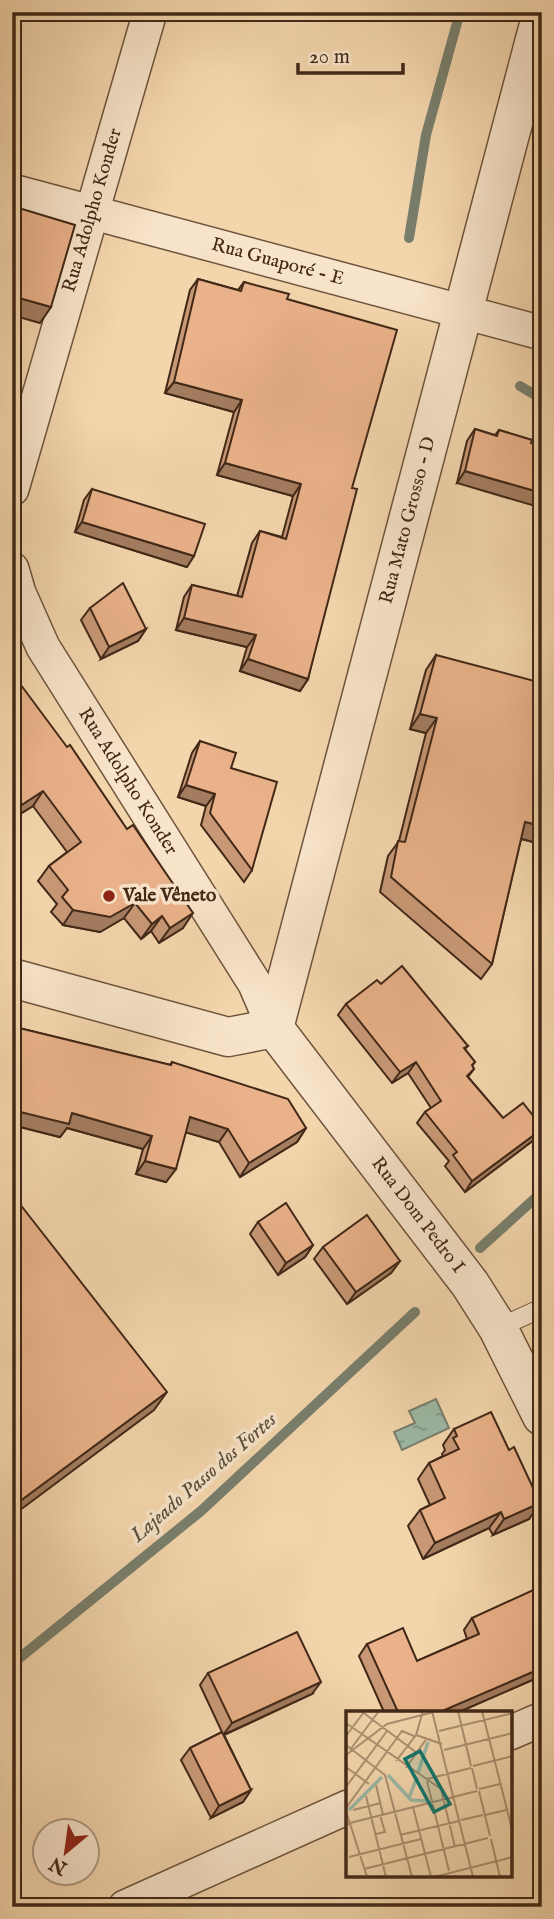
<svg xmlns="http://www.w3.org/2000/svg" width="554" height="1919" viewBox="0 0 554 1919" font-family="'IM FELL English',serif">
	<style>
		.water { fill: url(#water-ripples); stroke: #787f6d; stroke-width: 2 }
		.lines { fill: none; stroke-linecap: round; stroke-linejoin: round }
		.stream { stroke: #787f6d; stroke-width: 10 }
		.service-casing { stroke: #6e543c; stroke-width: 20 }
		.minor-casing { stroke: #6e543c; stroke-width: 36 }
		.tertiary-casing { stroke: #6e543c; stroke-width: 41 }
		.service { stroke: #f8e4ca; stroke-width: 18 }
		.minor { stroke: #f8e4ca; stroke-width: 33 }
		.tertiary { stroke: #f8e4ca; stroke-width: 38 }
		.wall { fill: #c99977; stroke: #412817; stroke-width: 2 }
		.shaded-wall { fill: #a47d61; stroke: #412817; stroke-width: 2 }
		.building { fill: #eab28a; stroke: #412817; stroke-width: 2 }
		.poi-dot { fill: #8f2418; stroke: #f8e4ca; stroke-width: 2.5 }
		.labels { text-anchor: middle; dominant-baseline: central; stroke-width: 7; stroke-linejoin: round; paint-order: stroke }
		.street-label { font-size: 19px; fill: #412817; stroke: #f8e4ca }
		.poi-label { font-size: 19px; font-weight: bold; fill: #412817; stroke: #f8e4ca; text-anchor: start }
		.water-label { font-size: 21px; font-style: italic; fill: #584c3b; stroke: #f8e4ca }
		.inset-river { fill: none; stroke: #9cb9a6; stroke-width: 3.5 }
		.inset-road { fill: none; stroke: #ac9071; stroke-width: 2 }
		.view { fill: #0f766e; fill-opacity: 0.15; stroke: #0f766e; stroke-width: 3.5 }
		.inset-edge { fill: none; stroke: #412817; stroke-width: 3.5 }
	</style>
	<defs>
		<pattern id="water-ripples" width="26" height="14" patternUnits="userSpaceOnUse" patternTransform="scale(1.75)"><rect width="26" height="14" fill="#9cb9a6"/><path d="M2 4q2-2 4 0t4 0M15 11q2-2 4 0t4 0" fill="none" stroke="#819686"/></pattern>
	</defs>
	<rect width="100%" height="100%" fill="#f4d6ad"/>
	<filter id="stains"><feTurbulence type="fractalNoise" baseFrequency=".00286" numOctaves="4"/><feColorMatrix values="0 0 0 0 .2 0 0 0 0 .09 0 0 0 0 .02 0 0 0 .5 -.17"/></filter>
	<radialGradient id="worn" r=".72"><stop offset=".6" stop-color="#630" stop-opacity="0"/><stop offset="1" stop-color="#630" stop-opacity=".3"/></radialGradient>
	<path class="water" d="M 436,1399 L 449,1428 L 402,1450 L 394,1432 L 415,1423 L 409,1411 Z"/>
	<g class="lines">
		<g class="stream">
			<path d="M 409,238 L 426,135 L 460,12"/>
			<path d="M 520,386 L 542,399"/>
			<path d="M 480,1248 L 542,1192"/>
			<path d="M 12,1664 L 201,1511 L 415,1312"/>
		</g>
		<defs>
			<path id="service" d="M 498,1328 L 542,1308"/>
			<g id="minor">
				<path id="s1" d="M 12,191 L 542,333"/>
				<path id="s2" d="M 12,489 L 150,12"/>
				<path id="s3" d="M 12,569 L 19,593 L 43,647 L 255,984 L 274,1028"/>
				<path d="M 510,1733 L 542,1719"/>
				<path d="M 125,1907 L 348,1807"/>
			</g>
			<g id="tertiary">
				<path d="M 12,978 L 228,1037 L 274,1028"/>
				<path id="s4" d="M 274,1028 L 542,13"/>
				<path id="s5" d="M 274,1028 L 470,1284 L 498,1328 L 542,1416"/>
			</g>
		</defs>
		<use href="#service" class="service-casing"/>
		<use href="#minor" class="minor-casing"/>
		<use href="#tertiary" class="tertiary-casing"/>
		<use href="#service" class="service"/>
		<use href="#minor" class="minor"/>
		<use href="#tertiary" class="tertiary"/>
	</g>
	<g class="wall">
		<path d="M 198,279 L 238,290 L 244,282 L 287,299 L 352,488 L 308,679 L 300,691 L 240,671 L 247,647 L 176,630 L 184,597 L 192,585 L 237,596 L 252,543 L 260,531 L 282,537 L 293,496 L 217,475 L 234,412 L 165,393 L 190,290 Z"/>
		<path d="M 475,429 L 495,435 L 499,430 L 532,440 L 457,483 L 467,441 Z"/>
		<path d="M 92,489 L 187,567 L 75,532 L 84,500 Z"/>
		<path d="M 90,608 L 146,629 L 138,641 L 101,659 L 81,620 Z"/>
		<path d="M 436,655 L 537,843 L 521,839 L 492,964 L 481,979 L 380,892 L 388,856 L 399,841 L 426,733 L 410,729 L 426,670 Z"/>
		<path d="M 12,673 L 183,928 L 159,943 L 151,931 L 141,939 L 124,918 L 100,932 L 63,925 L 51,912 L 57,904 L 38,881 L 49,866 L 67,852 L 33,806 L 12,819 Z"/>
		<path d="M 200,741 L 231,768 L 252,870 L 244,882 L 201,825 L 206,806 L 178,797 L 192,753 Z"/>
		<path d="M 381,984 L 468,1046 L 465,1049 L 475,1062 L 472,1066 L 474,1069 L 468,1077 L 503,1118 L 542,1130 L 535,1139 L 465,1192 L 445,1166 L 449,1161 L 417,1123 L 425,1112 L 431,1108 L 408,1073 L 392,1083 L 338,1015 L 346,1004 Z"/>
		<path d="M 19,1028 L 170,1065 L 172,1062 L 306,1128 L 297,1142 L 240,1177 L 219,1142 L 186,1132 L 166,1182 L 136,1174 L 143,1149 L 67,1128 L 60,1137 L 12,1125 L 12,1038 Z"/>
		<path d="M 258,1222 L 313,1245 L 305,1257 L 278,1275 L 250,1234 Z"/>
		<path d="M 323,1247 L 400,1261 L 391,1273 L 347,1304 L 314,1259 Z"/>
		<path d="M 454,1429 L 529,1519 L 493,1535 L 489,1528 L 423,1559 L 408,1526 L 420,1510 L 430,1505 L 418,1479 L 429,1463 L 443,1456 L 442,1454 L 445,1450 L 443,1445 Z"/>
		<path d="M 472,1618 L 537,1678 L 459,1712 L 384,1712 L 359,1656 L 367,1644 L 417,1661 L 467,1639 L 464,1630 Z"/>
		<path d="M 208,1673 L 312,1694 L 224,1735 L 251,1790 L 243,1802 L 211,1818 L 181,1760 L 190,1748 L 222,1732 L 200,1685 Z"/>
	</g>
	<g class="shaded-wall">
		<path d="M 12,296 L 51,307 L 40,323 L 12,315 Z"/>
		<path d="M 174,382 L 242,400 L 234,412 L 165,393 Z"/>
		<path d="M 225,463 L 301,484 L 293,496 L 217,475 Z"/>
		<path d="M 465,471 L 542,493 L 542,508 L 457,483 Z"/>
		<path d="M 82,522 L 194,556 L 187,567 L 75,532 Z"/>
		<path d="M 184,618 L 256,635 L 247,647 L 176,630 Z"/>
		<path d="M 146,629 L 138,641 L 101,659 L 109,647 Z"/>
		<path d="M 248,659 L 308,679 L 300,691 L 240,671 Z"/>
		<path d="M 420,714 L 437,718 L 426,733 L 410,729 Z"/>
		<path d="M 186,785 L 215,794 L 206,806 L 178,797 Z"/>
		<path d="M 43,791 L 33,806 L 12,819 L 12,817 L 20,806 Z"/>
		<path d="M 525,822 L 542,826 L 542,836 L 537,843 L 515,837 Z"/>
		<path d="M 135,903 L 124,918 L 100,932 L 63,925 L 73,910 Z"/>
		<path d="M 193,913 L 183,928 L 159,943 L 170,928 Z"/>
		<path d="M 162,916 L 151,931 L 141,939 L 152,924 Z"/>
		<path d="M 416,1062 L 408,1073 L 392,1083 L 400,1072 Z"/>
		<path d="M 12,1110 L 72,1113 L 152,1136 L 143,1149 L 67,1128 L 60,1137 L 12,1125 Z"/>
		<path d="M 190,1117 L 228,1129 L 219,1142 L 181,1131 Z"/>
		<path d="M 306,1128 L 297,1142 L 240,1177 L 249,1163 Z"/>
		<path d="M 542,1129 L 535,1139 L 465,1192 L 472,1181 Z"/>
		<path d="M 145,1161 L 176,1169 L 166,1182 L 136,1174 Z"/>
		<path d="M 313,1245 L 305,1257 L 278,1275 L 286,1263 Z"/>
		<path d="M 400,1261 L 391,1273 L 347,1304 L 356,1292 Z"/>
		<path d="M 167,1392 L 154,1410 L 12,1516 L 12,1507 Z"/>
		<path d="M 540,1503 L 529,1519 L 493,1535 L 504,1519 Z"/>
		<path d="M 501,1512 L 489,1528 L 423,1559 L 435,1543 Z"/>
		<path d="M 542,1663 L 542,1672 L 537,1678 L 459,1712 L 440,1712 Z"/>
		<path d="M 321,1682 L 312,1694 L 223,1735 L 232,1723 Z"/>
		<path d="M 251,1790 L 243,1802 L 211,1818 L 219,1806 Z"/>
	</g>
	<g class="building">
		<path d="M 12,206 L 75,225 L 51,307 L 12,296 Z"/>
		<path d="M 198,279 L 241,291 L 244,282 L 289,294 L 287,299 L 397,330 L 352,488 L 357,489 L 308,679 L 248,659 L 256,635 L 184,618 L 192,585 L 242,597 L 260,531 L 286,539 L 301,484 L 225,463 L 242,400 L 174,382 Z"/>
		<path d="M 475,429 L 497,436 L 499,430 L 532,440 L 531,443 L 539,445 L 538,449 L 542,450 L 542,493 L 465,471 Z"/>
		<path d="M 92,489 L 205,524 L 194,556 L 82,522 Z"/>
		<path d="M 123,583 L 146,629 L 109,647 L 90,608 Z"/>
		<path d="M 436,655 L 542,683 L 542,826 L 525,822 L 492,964 L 391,877 L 398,841 L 405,842 L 437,718 L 420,714 Z"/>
		<path d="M 12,673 L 67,747 L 70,745 L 127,829 L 133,825 L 193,913 L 170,928 L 162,916 L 152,924 L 135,903 L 110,917 L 73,910 L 62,897 L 68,890 L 49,866 L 81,842 L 43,791 L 20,806 L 12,795 Z"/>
		<path d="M 200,741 L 236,753 L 231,768 L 277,782 L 252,870 L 210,813 L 215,794 L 186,785 Z"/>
		<path d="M 402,966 L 468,1046 L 464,1048 L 475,1062 L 472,1065 L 474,1069 L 467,1076 L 503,1118 L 523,1103 L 542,1127 L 542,1129 L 472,1181 L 453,1155 L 457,1152 L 425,1112 L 441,1101 L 416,1062 L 400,1072 L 346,1004 L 377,980 L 381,984 Z"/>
		<path d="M 19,1028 L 171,1065 L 172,1062 L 288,1099 L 306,1128 L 249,1163 L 228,1129 L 190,1117 L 176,1169 L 145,1161 L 152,1136 L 72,1113 L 69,1124 L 12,1110 L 12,1058 Z"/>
		<path d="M 12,1194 L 167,1392 L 12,1507 Z"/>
		<path d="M 286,1203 L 313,1245 L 286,1263 L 258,1222 Z"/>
		<path d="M 367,1215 L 400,1261 L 356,1292 L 323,1247 Z"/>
		<path d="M 491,1412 L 509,1450 L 514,1447 L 540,1503 L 504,1519 L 501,1512 L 435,1543 L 420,1510 L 445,1498 L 429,1463 L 459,1449 L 453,1438 L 457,1436 L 454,1429 Z"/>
		<path d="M 542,1586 L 542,1668 L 440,1712 L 398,1712 L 367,1644 L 403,1628 L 417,1661 L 479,1634 L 472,1618 Z"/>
		<path d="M 297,1632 L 321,1682 L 232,1723 L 208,1673 Z"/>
		<path d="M 222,1732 L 251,1790 L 219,1806 L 190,1748 Z"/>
	</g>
	<circle class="poi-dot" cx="109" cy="896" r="7"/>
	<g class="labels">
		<g class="street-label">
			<text stroke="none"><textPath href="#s2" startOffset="290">Rua Adolpho Konder</textPath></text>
			<text stroke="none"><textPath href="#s1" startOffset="275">Rua Guaporé - E</textPath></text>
			<text stroke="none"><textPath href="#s4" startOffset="525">Rua Mato Grosso - D</textPath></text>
			<text stroke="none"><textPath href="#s3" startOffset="243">Rua Adolpho Konder</textPath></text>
			<text stroke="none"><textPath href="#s5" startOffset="236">Rua Dom Pedro I</textPath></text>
		</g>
		<g class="poi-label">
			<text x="123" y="896">Vale Vêneto</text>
		</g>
		<g class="water-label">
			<text transform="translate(204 1478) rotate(-41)">Lajeado Passo dos Fortes</text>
		</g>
	</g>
	<g transform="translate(346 1711)">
		<rect width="166" height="166" fill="#f4d6ad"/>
		<path class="inset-river" d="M 72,62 L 82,31M 42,64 L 65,89 L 82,90M 63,87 L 71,66M 3,99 L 36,66"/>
		<path class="inset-road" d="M 15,0 L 71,42M 86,0 L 127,166M 112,0 L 125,55M 136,0 L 167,122M 0,12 L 95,78 L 109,136M 93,20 L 167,2M 70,24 L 96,33M 0,25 L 18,1M 0,34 L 39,64 L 66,166M 4,39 L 33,0M 98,39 L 167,22M 0,44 L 41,13 L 88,1M 50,50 L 70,24 L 77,0M 127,55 L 167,45M 0,56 L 23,73M 60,57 L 81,27M 126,57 L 131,78M 81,68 L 125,57M 81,70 L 103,160M 30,74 L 37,104M 0,76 L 41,20M 133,78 L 154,73M 133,80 L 144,125M 20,85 L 40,166M 67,96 L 85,166M 0,97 L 56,20 L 68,25M 7,99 L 35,92M 0,100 L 21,166M 139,104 L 160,99M 115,109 L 137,104M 0,113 L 131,80M 30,123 L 39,121 L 34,104M 54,124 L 113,110M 145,128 L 154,166M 3,146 L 75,128M 18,158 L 142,127M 88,166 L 167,146"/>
		<path class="view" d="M 74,40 L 104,93 L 88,101 L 59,48 Z"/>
		<rect width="166" height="166" class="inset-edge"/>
	</g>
	<rect width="554" height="1919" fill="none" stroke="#f4d6ad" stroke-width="42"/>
	<rect x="14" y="14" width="526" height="1891" fill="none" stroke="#412817" stroke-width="3.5"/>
	<rect x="21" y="21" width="512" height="1877" fill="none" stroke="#412817" stroke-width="2"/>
	<g transform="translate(66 1852) rotate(209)"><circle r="33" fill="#f8e4ca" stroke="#af9982" stroke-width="2"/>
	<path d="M0-5L12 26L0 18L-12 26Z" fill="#8f2418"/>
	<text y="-10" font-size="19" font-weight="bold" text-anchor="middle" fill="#412817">N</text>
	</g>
	<path d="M298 63v10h105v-10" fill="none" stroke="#412817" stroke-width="3.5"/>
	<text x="309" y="63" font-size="21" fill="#412817" stroke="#f8e4ca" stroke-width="5" paint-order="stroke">20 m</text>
	<rect width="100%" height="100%" filter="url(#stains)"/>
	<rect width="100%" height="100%" fill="url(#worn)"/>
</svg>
